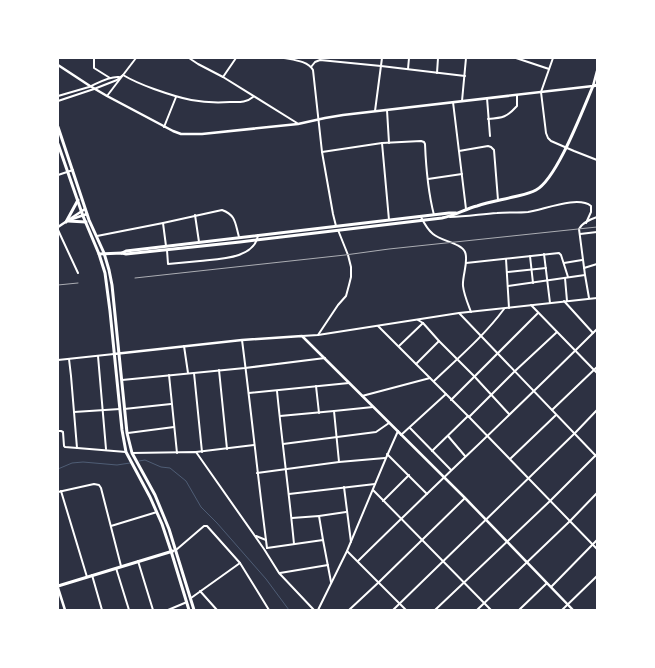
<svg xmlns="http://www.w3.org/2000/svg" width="655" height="668" viewBox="0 0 655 668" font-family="Commissioner,sans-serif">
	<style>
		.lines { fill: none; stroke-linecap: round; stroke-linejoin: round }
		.stream { stroke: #4f5d75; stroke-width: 1 }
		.minor { stroke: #fff; stroke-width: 2 }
		.tertiary { stroke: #fff; stroke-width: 2.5 }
		.secondary { stroke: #fff; stroke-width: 3 }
		.rail { stroke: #abadb3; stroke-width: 1 }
	</style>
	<rect width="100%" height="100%" fill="#2d3142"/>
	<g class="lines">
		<g class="stream">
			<path d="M 139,461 L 145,460 L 161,467 L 170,468 L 186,481 L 201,507 L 217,523 L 266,579 L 289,610"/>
			<path d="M 58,469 L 72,463 L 83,462 L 117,465 L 130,463"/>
		</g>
		<g class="minor">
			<path d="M 94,58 L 94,68 L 110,78"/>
			<path d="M 189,58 L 198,64 L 223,77 L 297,123"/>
			<path d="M 284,58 C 294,60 308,61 313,70 L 322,152 L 333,214 L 336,226"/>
			<path d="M 516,58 L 549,69"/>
			<path d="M 553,58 L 541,92 L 546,133 L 548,138 L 551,141 L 574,151 L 597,160"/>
			<path d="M 311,67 L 315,62 L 320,60 L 381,66 L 465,76"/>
			<path d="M 408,69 L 409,58"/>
			<path d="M 437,73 L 438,58"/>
			<path d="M 223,77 L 236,58"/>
			<path d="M 58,96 C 68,93 79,90 89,87 C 98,83 109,76 119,77"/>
			<path d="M 107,96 L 136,58"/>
			<path d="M 487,98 L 490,136"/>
			<path d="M 58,101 L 94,89 L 117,80 L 123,75 C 133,81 143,85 154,89 C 182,99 200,104 230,102 C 239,102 246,103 253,97"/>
			<path d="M 462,101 L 466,58"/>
			<path d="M 453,102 L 466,209"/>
			<path d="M 387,110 L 389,143"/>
			<path d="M 375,111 L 382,58"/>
			<path d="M 488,119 C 503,118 507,117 517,106 L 517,95"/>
			<path d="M 164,127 L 176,97"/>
			<path d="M 382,143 L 389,220"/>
			<path d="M 459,151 L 488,146 L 491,147 L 494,150 L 498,200"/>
			<path d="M 322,152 L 382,143 L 421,141 L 424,142 L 425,144 C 426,168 428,192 434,215"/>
			<path d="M 58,175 L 73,170"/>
			<path d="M 428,179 L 462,174"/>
			<path d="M 195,215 L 199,242"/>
			<path d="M 421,217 C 424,223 428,230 433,234 C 441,241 461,243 465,252 C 469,261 462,276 463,286 C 464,295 468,304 471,312"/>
			<path d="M 450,217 C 466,217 481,214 497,213 C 507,212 517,213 528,212 C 543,210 578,195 591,206 L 591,212 L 586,223"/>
			<path d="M 163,223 L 166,246"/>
			<path d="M 58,230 L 78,273"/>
			<path d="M 580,234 L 597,232"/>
			<path d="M 97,236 L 163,223 L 222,210 C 236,215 235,223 239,237"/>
			<path d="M 167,250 L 168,264 C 179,263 189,262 200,261 C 218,259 255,259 258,235"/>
			<path d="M 544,254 L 550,303"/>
			<path d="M 530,256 L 533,283"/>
			<path d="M 506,259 L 509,308"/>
			<path d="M 466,263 L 559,253 L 561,255 L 568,277"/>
			<path d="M 564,263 L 582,260"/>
			<path d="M 584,268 L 597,264"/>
			<path d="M 507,272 L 546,268"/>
			<path d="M 565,278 L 567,301"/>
			<path d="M 508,286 L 585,275"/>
			<path d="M 589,298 L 585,275 L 579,229 C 582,223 591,219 597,217"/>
			<path d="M 564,301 L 593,333"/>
			<path d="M 531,305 L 597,373"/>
			<path d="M 459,313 L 597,457"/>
			<path d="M 418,320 L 423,323 L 439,341 L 474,376 L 509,414"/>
			<path d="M 378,326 L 469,417 L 597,549"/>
			<path d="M 318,335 L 338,305 L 346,296 L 349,285 L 351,277 L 351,267 L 348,255 L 338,230"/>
			<path d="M 302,336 L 318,335 L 459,313 L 597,298"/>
			<path d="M 242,340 C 251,409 258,479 267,548"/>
			<path d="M 184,346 L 188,373"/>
			<path d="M 399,346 L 423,323"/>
			<path d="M 98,356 L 106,449"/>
			<path d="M 69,359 L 71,376 L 77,448"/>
			<path d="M 58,360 L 114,354"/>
			<path d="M 416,364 L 439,341"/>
			<path d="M 219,370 L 227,449"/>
			<path d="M 194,373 L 202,452"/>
			<path d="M 169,375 L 177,453"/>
			<path d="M 122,380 L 245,368 L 325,358"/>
			<path d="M 434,381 C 457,359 485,335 504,309"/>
			<path d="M 316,386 L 319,413"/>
			<path d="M 277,391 C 282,442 289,492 294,544"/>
			<path d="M 249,393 L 349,383"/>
			<path d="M 362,396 L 430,378"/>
			<path d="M 451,400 L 538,313"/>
			<path d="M 124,409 L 171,404"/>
			<path d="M 552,410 L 597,367"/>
			<path d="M 334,411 L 339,462"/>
			<path d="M 74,412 L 120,409"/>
			<path d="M 280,416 L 334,411 L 373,407"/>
			<path d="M 469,417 L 515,371 L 557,332"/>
			<path d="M 410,428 L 451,470"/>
			<path d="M 58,431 L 61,431 L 63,432 L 64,446 L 65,447 L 126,452"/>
			<path d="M 128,433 L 174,427"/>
			<path d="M 401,435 L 446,394"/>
			<path d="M 448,436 L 465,456"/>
			<path d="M 283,444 L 376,432 L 389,423"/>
			<path d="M 432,451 L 468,416"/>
			<path d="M 196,452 L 254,445"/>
			<path d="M 132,453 L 196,452 L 264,549 L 279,573 L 314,610"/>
			<path d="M 387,454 L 427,494"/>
			<path d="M 510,459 L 556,415"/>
			<path d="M 257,473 L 339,462 L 385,458"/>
			<path d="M 344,487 L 351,542"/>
			<path d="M 373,490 L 491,610"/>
			<path d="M 61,491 L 87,577"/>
			<path d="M 58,492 L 94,484 L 99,485 L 101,488 L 121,566"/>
			<path d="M 289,494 L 375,484"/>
			<path d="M 383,501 L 409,475"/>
			<path d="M 319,516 L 346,512"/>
			<path d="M 292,518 L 319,516 L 323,540"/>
			<path d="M 111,526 L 157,512"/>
			<path d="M 256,536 L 266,540"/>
			<path d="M 267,548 L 323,540 L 331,582"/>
			<path d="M 176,550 L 204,526 L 207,526 L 240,563 L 269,610"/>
			<path d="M 347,551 L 406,610"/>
			<path d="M 138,561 L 153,610"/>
			<path d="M 358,561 C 437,483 519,407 597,329"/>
			<path d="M 116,568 L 129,610"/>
			<path d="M 280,573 L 328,565"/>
			<path d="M 92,575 L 102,610"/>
			<path d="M 551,587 L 597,540"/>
			<path d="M 200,591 L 217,610"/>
			<path d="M 191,598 L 240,563"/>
			<path d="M 168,610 L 187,602"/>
			<path d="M 318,610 L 347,551 L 386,458 L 398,431"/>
			<path d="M 349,610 L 379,582 L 465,498"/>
			<path d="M 393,610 L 575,433 L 597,410"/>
			<path d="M 435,610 L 550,501 L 597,454"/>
			<path d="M 477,610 L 570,521 L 597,493"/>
			<path d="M 519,610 L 547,583"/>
			<path d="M 562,610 L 597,576"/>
		</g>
		<g class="tertiary">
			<path d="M 58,65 L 90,86 L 107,96 L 173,131 L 181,134 L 202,134 L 298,124 L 325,118 L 343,115 L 593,86 L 597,71"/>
			<path d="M 72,219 L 87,214"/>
			<path d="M 58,227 L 85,209"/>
			<path d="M 114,354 L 242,340 L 302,336 L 465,498 L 573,610"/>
			<path d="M 58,588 L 65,610"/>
		</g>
		<g class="secondary">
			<path d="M 58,127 L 89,220 L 104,253 L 109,270 L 112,285 L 127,433 L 132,453 L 155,495 L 169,529 L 194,610"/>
			<path d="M 58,144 L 83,216 L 99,254 L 105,273 L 110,311 L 122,430 L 126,452 L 150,497 L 162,524 L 171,551 L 189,610"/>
			<path d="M 68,221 L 86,222"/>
			<path d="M 66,222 L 78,200"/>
			<path d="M 122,253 L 126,251 L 449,213 L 456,213"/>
			<path d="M 99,254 L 122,253 L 126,254 L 240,242 L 442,218 C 454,216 465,209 477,206 C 489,202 501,200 513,197 C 521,195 529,194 536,190 C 557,179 583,109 593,86 L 597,85"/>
			<path d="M 58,586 L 173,551"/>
		</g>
		<g class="rail">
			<path d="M 135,278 L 345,255 L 389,249 L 597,227"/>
			<path d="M 58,285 L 78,283"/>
		</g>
	</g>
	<rect width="655" height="668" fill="none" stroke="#ffffff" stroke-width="118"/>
</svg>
